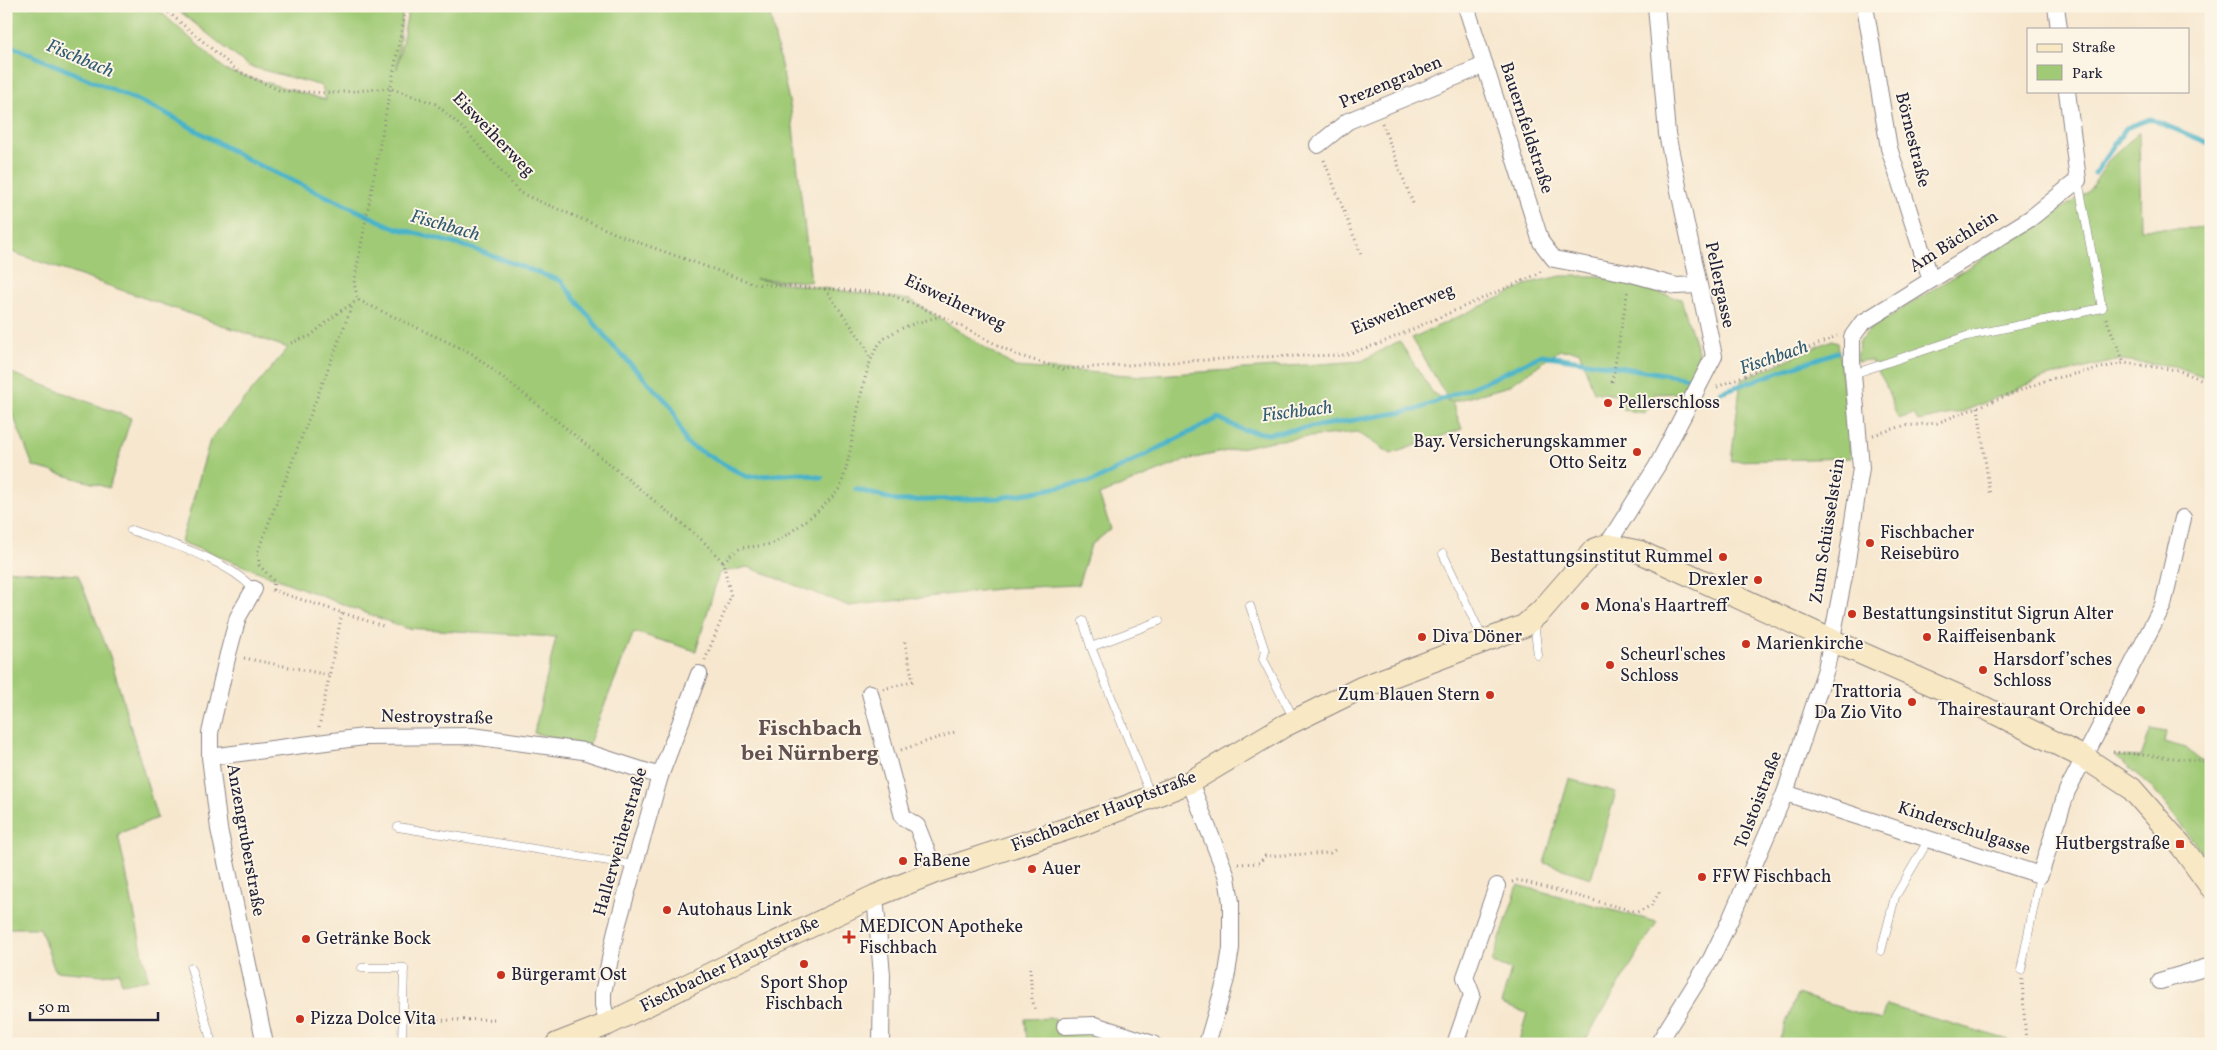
<svg xmlns="http://www.w3.org/2000/svg" width="2217" height="1050" viewBox="0 0 2217 1050" font-family="Vollkorn,serif">
	<style>
		.green { fill: #a0ca76; stroke: #617658 }
		.lines { fill: none; stroke-linecap: round; stroke-linejoin: round }
		.stream { stroke: #49b3c8; stroke-width: 5 }
		.lane-casing { stroke: #8c8485; stroke-width: 9 }
		.street-casing { stroke: #8c8485; stroke-width: 18 }
		.secondary-casing { stroke: #8c8485; stroke-width: 24 }
		.path { stroke: #8c8485; stroke-width: 3; stroke-dasharray: 1 4; stroke-linecap: butt }
		.lane { stroke: #fff; stroke-width: 8 }
		.street { stroke: #fff; stroke-width: 16 }
		.secondary { stroke: #f8e8c3; stroke-width: 22 }
		.poi-dot { fill: #c8321e; stroke: #fcf5e5; stroke-width: 2 }
		.labels { text-anchor: middle; dominant-baseline: central; stroke-width: 4; stroke-linejoin: round; paint-order: stroke }
		.street-label { font-size: 18px; fill: #22223b; stroke: #fcf5e5 }
		.poi-label { font-size: 18px; fill: #22223b; stroke: #fcf5e5; text-anchor: start }
		.water-label { font-size: 19px; font-style: italic; fill: #325c73; stroke: #fcf5e5 }
		.district-label { font-size: 22px; font-weight: bold; fill: #635050; stroke: #fcf5e5 }
	</style>
	<rect width="100%" height="100%" fill="#fcf5e5"/>
	<filter id="ink" filterUnits="userSpaceOnUse"><feTurbulence type="fractalNoise" baseFrequency=".02" numOctaves="2"/><feDisplacementMap in="SourceGraphic" scale="10" xChannelSelector="R" yChannelSelector="G"/><feConvolveMatrix kernelMatrix="1 2 1 2 8 2 1 2 1" color-interpolation-filters="sRGB"/></filter>
	<filter id="wash" filterUnits="userSpaceOnUse"><feTurbulence type="fractalNoise" baseFrequency=".0096" numOctaves="4" result="noise"/><feDisplacementMap in="SourceGraphic" scale="20" xChannelSelector="R" yChannelSelector="G"/><feGaussianBlur stdDeviation="1.12" result="paint"/><feColorMatrix in="noise" values="0 0 0 0 0 0 0 0 0 0 0 0 0 0 0 0 0 1.4 0 .05"/><feComposite in="paint" operator="in"/></filter>
	<g filter="url(#wash)">
		<rect width="100%" height="100%" fill="#f7e7cf"/>
		<g class="green">
			<path d="M 6,6 L 154,6 L 227,71 L 326,100 L 322,86 L 248,66 L 173,6 L 403,6 L 397,69 L 409,6 L 768,6 L 791,110 L 811,282 L 755,279 L 911,300 L 1015,367 L 1143,376 L 1362,361 L 1399,341 L 1433,393 L 1450,402 L 1412,338 L 1534,282 L 1561,276 L 1598,276 L 1681,299 L 1700,358 L 1683,393 L 1653,394 L 1645,413 L 1622,410 L 1624,396 L 1594,392 L 1579,351 L 1560,350 L 1509,386 L 1452,402 L 1462,429 L 1391,454 L 1357,432 L 1272,441 L 1186,460 L 1099,495 L 1111,529 L 1091,545 L 1078,585 L 1006,588 L 849,606 L 748,567 L 719,573 L 696,651 L 634,632 L 588,746 L 534,733 L 556,637 L 405,628 L 181,542 L 210,440 L 288,348 L 6,250 Z"/>
			<path d="M 2139,132 L 2141,229 L 2211,228 L 2211,379 L 2174,366 L 2120,360 L 2046,377 L 1962,412 L 1918,421 L 1914,414 L 1898,419 L 1885,383 L 1871,360 L 1857,361 L 1859,342 L 1870,329 L 2088,192 L 2110,159 Z"/>
			<path d="M 1832,340 L 1838,342 L 1851,458 L 1731,461 L 1741,380 Z"/>
			<path d="M 6,371 L 131,418 L 109,488 L 33,466 L 6,397 Z"/>
			<path d="M 6,570 L 78,575 L 110,656 L 157,818 L 118,834 L 148,979 L 122,984 L 119,972 L 103,975 L 55,971 L 40,928 L 6,928 Z"/>
			<path d="M 2151,729 L 2166,732 L 2164,742 L 2186,748 L 2211,770 L 2211,865 L 2153,788 L 2115,756 L 2141,757 Z"/>
			<path d="M 1569,779 L 1616,792 L 1591,878 L 1544,863 Z"/>
			<path d="M 1518,885 L 1657,922 L 1583,1044 L 1518,1044 L 1527,1013 L 1501,1004 L 1511,970 L 1492,963 Z"/>
			<path d="M 1797,994 L 1881,1020 L 1886,1005 L 2016,1042 L 2016,1044 L 1778,1044 Z"/>
			<path d="M 1055,1018 L 1057,1034 L 1096,1032 L 1120,1039 L 1119,1044 L 1027,1044 L 1025,1019 Z"/>
		</g>
		<g class="lines">
			<g class="stream">
				<path d="M 6,44 L 162,111 L 252,162 L 393,227 L 471,248 L 561,281 L 612,345 L 671,406 L 686,443 L 747,477 L 799,473 L 822,478"/>
				<path d="M 2095,173 L 2126,128 L 2150,119 L 2211,144"/>
				<path d="M 1721,392 L 1837,352"/>
				<path d="M 856,489 L 897,501 L 1000,498 L 1094,481 L 1218,418 L 1243,430 L 1268,434 L 1416,410 L 1489,380 L 1542,355 L 1689,378"/>
			</g>
		</g>
	</g>
	<g filter="url(#ink)">
		<g class="lines">
			<defs>
				<g id="lane">
					<path d="M 1853,374 L 1967,336 L 2102,308 L 2078,180"/>
					<path d="M 131,530 C 173,545 222,557 254,589"/>
					<path d="M 1443,554 L 1483,639"/>
					<path d="M 1250,606 L 1265,651 L 1263,659 L 1294,719"/>
					<path d="M 1083,621 L 1091,647 L 1151,796"/>
					<path d="M 1534,622 L 1538,655"/>
					<path d="M 1091,647 L 1159,621"/>
					<path d="M 398,827 L 634,865"/>
					<path d="M 1881,951 L 1895,897 L 1929,839"/>
					<path d="M 191,968 L 212,1044"/>
					<path d="M 362,968 L 404,968 L 402,1044"/>
					<path d="M 2021,970 L 2040,875"/>
				</g>
				<g id="street">
					<path d="M 1466,6 L 1541,242 L 1554,259 L 1632,274 L 1676,286 L 1698,285"/>
					<path d="M 1865,6 L 1889,148 L 1931,280"/>
					<path d="M 2056,6 L 2059,29"/>
					<path d="M 1318,145 L 1348,121 L 1485,65"/>
					<path d="M 1607,545 L 1657,466 L 1714,356 L 1667,134 L 1656,6"/>
					<path d="M 254,589 L 238,617 L 228,654 L 210,733 L 210,757 L 219,829 L 265,1044"/>
					<path d="M 870,693 L 903,817 L 917,826 L 935,872"/>
					<path d="M 210,757 L 364,737 L 472,736 L 583,751 L 660,776"/>
					<path d="M 1190,782 L 1227,877 L 1231,902 L 1231,948 L 1226,979 L 1207,1044"/>
					<path d="M 1785,793 L 2040,875 L 2067,791 L 2163,605 L 2183,518"/>
					<path d="M 875,896 L 882,975 L 881,1044"/>
					<path d="M 2160,981 L 2211,966"/>
					<path d="M 608,1024 L 603,1005 L 603,993 L 616,930 L 660,776 L 699,674"/>
					<path d="M 1065,1026 L 1095,1025 L 1153,1044"/>
					<path d="M 1455,1044 L 1472,995 L 1465,977 L 1497,886"/>
					<path d="M 1658,1044 L 1711,959 L 1730,920 L 1785,793 L 1826,669 L 1847,561 L 1861,468 L 1852,362 L 1852,337 L 1862,323 L 2031,218 L 2078,180 L 2067,91"/>
				</g>
				<path id="secondary" d="M 557,1044 L 608,1024 L 745,957 L 875,896 L 935,872 L 1082,824 L 1190,782 L 1284,726 L 1361,688 L 1524,626 L 1541,611 L 1594,550 L 1607,545 L 1640,552 L 1831,640 L 1979,705 L 2085,758 L 2131,788 L 2180,844 L 2211,887"/>
			</defs>
			<use href="#lane" class="lane-casing"/>
			<use href="#street" class="street-casing"/>
			<use href="#secondary" class="secondary-casing"/>
			<g class="path">
				<path d="M 161,6 L 238,71 L 281,91 L 332,93 L 390,88 L 436,104 L 467,132 L 520,193 L 629,239 L 755,284 L 887,293 L 941,316 L 1017,355 L 1063,369 L 1254,357 L 1344,355 L 1381,343 L 1538,274 L 1543,269"/>
				<path d="M 406,6 L 354,283 L 358,300 L 471,353 L 533,401 L 703,541 L 723,562 L 731,596 L 705,660"/>
				<path d="M 1382,123 L 1414,206"/>
				<path d="M 1324,160 L 1362,257"/>
				<path d="M 825,289 L 864,344 L 870,358"/>
				<path d="M 2106,318 L 2124,363"/>
				<path d="M 291,343 L 310,336 L 339,312 L 358,300"/>
				<path d="M 1612,382 L 1628,289"/>
				<path d="M 1717,387 L 1837,336"/>
				<path d="M 1978,407 L 1990,495"/>
				<path d="M 1873,435 L 1903,426 L 1937,423 L 2047,380 L 2124,363 L 2177,370 L 2211,383"/>
				<path d="M 723,562 C 744,541 744,550 770,544 C 784,540 834,500 840,487 C 855,453 859,360 884,339 C 899,326 922,322 940,316"/>
				<path d="M 272,590 L 383,626"/>
				<path d="M 273,590 L 274,581 L 259,565 L 258,551 L 352,306"/>
				<path d="M 244,658 L 329,675"/>
				<path d="M 883,689 L 913,681 L 904,639"/>
				<path d="M 319,727 L 342,613"/>
				<path d="M 901,750 L 955,732"/>
				<path d="M 2113,752 L 2203,761 L 2211,767"/>
				<path d="M 1238,864 L 1259,863 L 1265,856 L 1330,853 L 1338,848"/>
				<path d="M 1512,882 L 1518,880 L 1637,912 L 1651,906 L 1660,891"/>
				<path d="M 1030,968 L 1032,999 L 1036,1012"/>
				<path d="M 2022,979 L 2026,1044"/>
				<path d="M 413,1021 L 495,1019"/>
			</g>
			<use href="#lane" class="lane"/>
			<use href="#street" class="street"/>
			<use href="#secondary" class="secondary"/>
		</g>
	</g>
	<g class="poi-dot">
		<circle cx="1608" cy="403" r="5"/>
		<circle cx="1637" cy="452" r="5"/>
		<circle cx="1870" cy="543" r="5"/>
		<circle cx="1723" cy="557" r="5"/>
		<circle cx="1758" cy="580" r="5"/>
		<circle cx="1585" cy="606" r="5"/>
		<circle cx="1852" cy="614" r="5"/>
		<circle cx="1422" cy="637" r="5"/>
		<circle cx="1927" cy="637" r="5"/>
		<circle cx="1746" cy="644" r="5"/>
		<circle cx="1610" cy="665" r="5"/>
		<circle cx="1983" cy="670" r="5"/>
		<circle cx="1490" cy="695" r="5"/>
		<circle cx="1912" cy="702" r="5"/>
		<circle cx="2141" cy="710" r="5"/>
		<rect x="2175" y="839" width="10" height="10" rx="2.5"/>
		<circle cx="903" cy="861" r="5"/>
		<circle cx="1032" cy="869" r="5"/>
		<circle cx="1702" cy="877" r="5"/>
		<circle cx="667" cy="910" r="5"/>
		<path d="M846.5 929.5h5v5h5v5h-5v5h-5v-5h-5v-5h5z"/>
		<circle cx="306" cy="939" r="5"/>
		<circle cx="804" cy="964" r="5"/>
		<circle cx="501" cy="975" r="5"/>
		<circle cx="300" cy="1019" r="5"/>
	</g>
	<g class="labels">
		<g class="street-label">
			<text transform="translate(1391 83) rotate(-23)">Prezengraben</text>
			<text transform="translate(1526 128) rotate(72)">Bauernfeldstraße</text>
			<text transform="translate(493 135) rotate(46)">Eisweiherweg</text>
			<text transform="translate(1912 140) rotate(76)">Börnestraße</text>
			<text transform="translate(1954 242) rotate(-32)">Am Bächlein</text>
			<text transform="translate(1719 285) rotate(78)">Pellergasse</text>
			<text transform="translate(955 303) rotate(25)">Eisweiherweg</text>
			<text transform="translate(1403 310) rotate(-22)">Eisweiherweg</text>
			<text transform="translate(1828 531) rotate(-81)">Zum Schüsselstein</text>
			<text transform="translate(437 718) rotate(1)">Nestroystraße</text>
			<text transform="translate(1759 800) rotate(-69)">Tolstoistraße</text>
			<text transform="translate(1104 812) rotate(-21)">Fischbacher Hauptstraße</text>
			<text transform="translate(1964 829) rotate(18)">Kinderschulgasse</text>
			<text transform="translate(245 840) rotate(80)">Anzengruberstraße</text>
			<text transform="translate(621 842) rotate(-74)">Hallerweiherstraße</text>
			<text transform="translate(730 965) rotate(-26)">Fischbacher Hauptstraße</text>
		</g>
		<g class="poi-label">
			<text x="1618" y="403">Pellerschloss</text>
			<text x="1627" y="442" text-anchor="end">Bay. Versicherungskammer<tspan x="1627" dy="21">Otto Seitz</tspan></text>
			<text x="1880" y="533">Fischbacher<tspan x="1880" dy="21">Reisebüro</tspan></text>
			<text x="1713" y="557" text-anchor="end">Bestattungsinstitut Rummel</text>
			<text x="1748" y="580" text-anchor="end">Drexler</text>
			<text x="1595" y="606">Mona's Haartreff</text>
			<text x="1862" y="614">Bestattungsinstitut Sigrun Alter</text>
			<text x="1432" y="637">Diva Döner</text>
			<text x="1937" y="637">Raiffeisenbank</text>
			<text x="1756" y="644">Marienkirche</text>
			<text x="1620" y="655">Scheurl'sches<tspan x="1620" dy="21">Schloss</tspan></text>
			<text x="1993" y="660">Harsdorf’sches<tspan x="1993" dy="21">Schloss</tspan></text>
			<text x="1902" y="692" text-anchor="end">Trattoria<tspan x="1902" dy="21">Da Zio Vito</tspan></text>
			<text x="1480" y="695" text-anchor="end">Zum Blauen Stern</text>
			<text x="2131" y="710" text-anchor="end">Thairestaurant Orchidee</text>
			<text x="2170" y="844" text-anchor="end">Hutbergstraße</text>
			<text x="913" y="861">FaBene</text>
			<text x="1042" y="869">Auer</text>
			<text x="1712" y="877">FFW Fischbach</text>
			<text x="677" y="910">Autohaus Link</text>
			<text x="859" y="927">MEDICON Apotheke<tspan x="859" dy="21">Fischbach</tspan></text>
			<text x="316" y="939">Getränke Bock</text>
			<text x="511" y="975">Bürgeramt Ost</text>
			<text x="804" y="983" text-anchor="middle">Sport Shop<tspan x="804" dy="21">Fischbach</tspan></text>
			<text x="310" y="1019">Pizza Dolce Vita</text>
		</g>
		<g class="water-label">
			<text transform="translate(80 59) rotate(23)">Fischbach</text>
			<text transform="translate(445 226) rotate(16)">Fischbach</text>
			<text transform="translate(1774 358) rotate(-19)">Fischbach</text>
			<text transform="translate(1297 412) rotate(-7)">Fischbach</text>
		</g>
		<g class="district-label">
			<text x="810" y="729">Fischbach<tspan x="810" dy="25">bei Nürnberg</tspan></text>
		</g>
	</g>
	<rect width="2217" height="1050" fill="none" stroke="#fcf5e5" stroke-width="25"/>
	<rect x="2027" y="28" width="162" height="65" fill="#fcf5e5" stroke="#a5a1a1"/>
	<rect x="2037" y="44" width="25" height="8" fill="#f8e8c3" stroke="#a5a1a1"/>
	<text x="2072" y="52" font-size="15" fill="#22223b">Straße</text>
	<rect x="2037" y="65" width="25" height="15" fill="#a0ca76" stroke="#a5a1a1"/>
	<text x="2072" y="78" font-size="15" fill="#22223b">Park</text>
	<path d="M30 1012v8h128v-8" fill="none" stroke="#22223b" stroke-width="2.5"/>
	<text x="38" y="1012" font-size="15" fill="#22223b" stroke="#fcf5e5" stroke-width="4" paint-order="stroke">50 m</text>
</svg>
